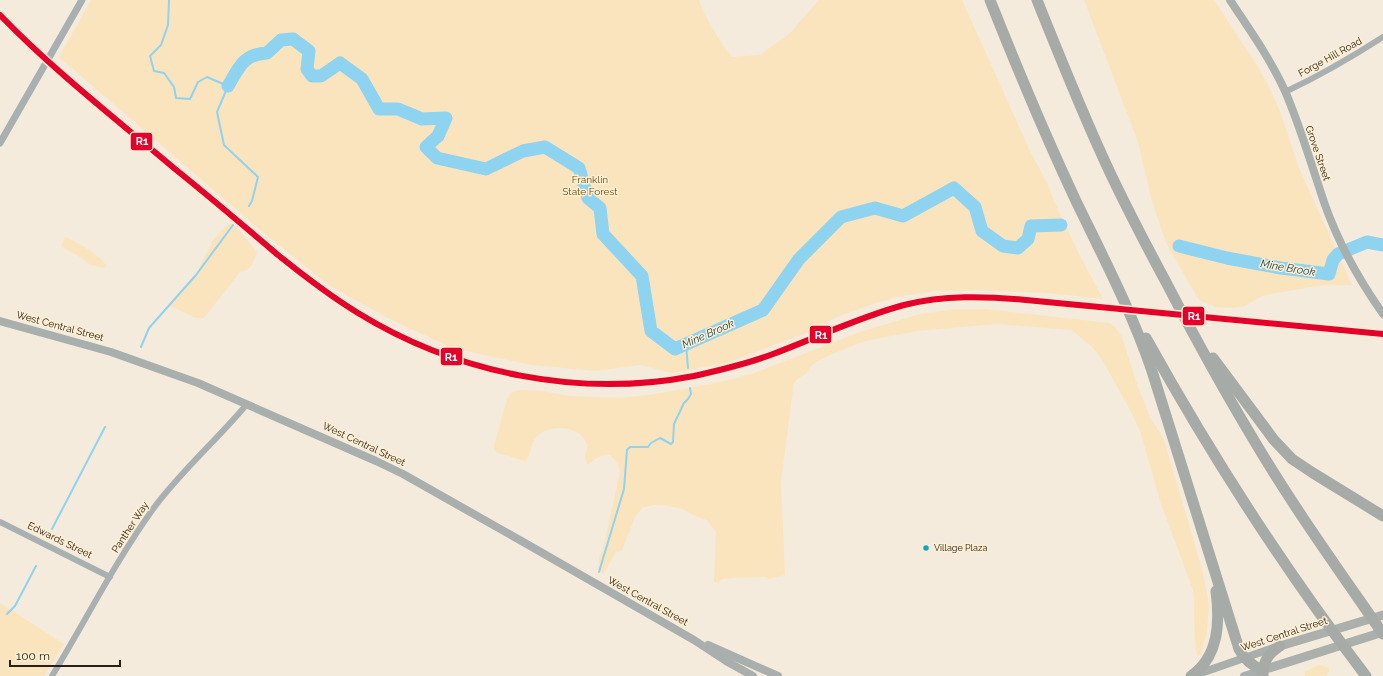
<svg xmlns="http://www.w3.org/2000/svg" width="1383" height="676" viewBox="0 0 1383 676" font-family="Raleway,sans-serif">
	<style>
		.green { fill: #fae4be }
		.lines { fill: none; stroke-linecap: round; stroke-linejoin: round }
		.stream { stroke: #8ed3f0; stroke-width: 2 }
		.river { stroke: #8ed3f0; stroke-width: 13 }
		.minor { stroke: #a9b0b1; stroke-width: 6 }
		.tertiary { stroke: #a9b0b1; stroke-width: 7 }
		.secondary { stroke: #a8afad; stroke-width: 8 }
		.primary { stroke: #acb0ad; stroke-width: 9 }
		.motorway { stroke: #a6aba8; stroke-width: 11 }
		.rail-1-casing { stroke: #feeed2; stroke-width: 9 }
		.rail-1 { stroke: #e4002b; stroke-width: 6 }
		.bus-dot { fill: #00a9ce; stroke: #feeed2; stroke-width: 1.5 }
		.labels { text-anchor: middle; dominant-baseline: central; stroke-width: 3; stroke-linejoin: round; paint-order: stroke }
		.bus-label { font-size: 9px; fill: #262016; stroke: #feeed2; text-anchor: start }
		.street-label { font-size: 10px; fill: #262016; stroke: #feeed2 }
		.park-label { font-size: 10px; fill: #6d4f0a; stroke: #feeed2 }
		.water-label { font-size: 11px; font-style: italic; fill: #113e51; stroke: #feeed2 }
		.line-badge { stroke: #feeed2; stroke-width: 1.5 }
		.badge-label { font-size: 11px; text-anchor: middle; font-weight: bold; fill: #fff }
	</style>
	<rect width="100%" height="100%" fill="#f4ebdc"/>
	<g class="green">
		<path d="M 91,0 L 699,0 C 706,20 719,40 732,57 L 760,55 L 790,33 L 819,0 L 962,0 L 1030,151 L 1045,179 L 1059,212 L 1079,254 L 1103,299 L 1048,293 L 975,290 L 936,291 L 897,297 L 870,305 L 837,317 L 804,334 L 727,363 L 672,373 L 640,365 L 596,371 L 531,365 L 452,348 L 388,318 L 330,286 L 259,229 L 59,57 Z"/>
		<path d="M 1084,0 L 1214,0 L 1258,67 L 1268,85 L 1280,111 L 1299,168 L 1352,285 L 1323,285 L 1266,295 L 1260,297 L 1245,306 L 1233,308 L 1216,307 L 1199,300 L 1167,245 L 1152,202 L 1138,142 Z"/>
		<path d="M 228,224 L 232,224 L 235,226 L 257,252 C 253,263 252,271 240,272 L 204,318 L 196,318 L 170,306 L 195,277 L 213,240 Z"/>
		<path d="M 65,237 C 74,240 103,257 106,266 L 104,268 L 91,265 L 78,256 L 62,247 L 61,246 Z"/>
		<path d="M 956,309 L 986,309 L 1109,323 L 1115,327 L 1122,337 L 1138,387 L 1150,417 L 1164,440 L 1202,569 L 1209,603 L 1207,632 L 1201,655 L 1197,656 C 1192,635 1196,612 1193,590 L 1161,504 L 1140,431 L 1129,408 L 1101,358 L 1092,347 L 1074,332 L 1071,330 L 996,324 L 917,331 L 865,341 L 832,354 L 816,362 L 811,366 L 807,373 L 796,380 L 794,383 L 781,481 L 785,575 L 769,579 L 766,577 L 733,578 L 722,579 L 718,583 L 714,582 L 716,532 L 707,520 L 693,515 L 682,509 L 664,505 L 653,505 L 642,508 L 635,517 L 622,551 L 616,552 L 603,574 L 598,570 L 599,558 L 603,548 L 620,472 C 619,465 615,460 610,455 C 599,456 597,457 589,464 L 587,464 L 585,456 L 588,445 C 585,441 582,435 578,433 C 566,425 543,426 535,439 C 531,445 531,453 527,459 L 525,461 L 498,453 L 494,450 L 494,446 L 507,399 L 511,393 L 520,390 L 542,391 L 570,396 L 619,398 L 649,395 L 711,384 L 752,374 L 860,332 L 920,314 Z"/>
		<path d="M 0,603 L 64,644 L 44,676 L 0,676 Z"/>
		<path d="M 1319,665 L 1327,667 L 1329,669 L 1329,672 L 1326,676 L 1305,676 L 1304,672 Z"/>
	</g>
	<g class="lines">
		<g class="stream">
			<path d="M 169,0 L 168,25 L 161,45 L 150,56 L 154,71 L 164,73 L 174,87 L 176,98 L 190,99 L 198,82 L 207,77 L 228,86 L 217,112 L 224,145 L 258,177 L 252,201 L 249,206"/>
			<path d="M 686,344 L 688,368"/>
			<path d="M 141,347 L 149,328 L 196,275 L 233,225"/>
			<path d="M 52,529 L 105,427"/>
			<path d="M 599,572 L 624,489 L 627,450 L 630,447 L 648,447 L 651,443 L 660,438 L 671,444 L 673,442 L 674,424 L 684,403 L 688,399 L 691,394 L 690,388"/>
			<path d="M 7,614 L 15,606 L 36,566"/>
		</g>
		<g class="river">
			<path d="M 228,86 C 239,68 243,54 267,53 L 281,40 L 293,39 L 309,51 L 307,69 L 312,76 L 321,76 L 340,63 L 362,79 L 379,109 L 398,109 L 422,119 L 446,118 L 438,136 L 426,147 L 437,158 L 486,169 L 523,151 L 545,147 L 579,168 L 588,198 L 600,208 L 603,234 L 642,276 L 651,331 L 675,349 L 763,310 L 799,259 L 841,217 L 875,208 L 903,216 L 954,188 L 975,207 L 982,231 L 1003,246 L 1018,248 L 1028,239 L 1031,226 L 1061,225"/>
			<path d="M 1179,246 L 1227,258 L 1281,268 L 1329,274 L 1333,260 L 1338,254 L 1367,242 L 1383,245"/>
		</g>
		<g class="minor">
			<path d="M 1285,92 C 1319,76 1352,57 1383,37"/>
			<path d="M 0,522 L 110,577"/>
			<path d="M 52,676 C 86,620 115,562 153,509 C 181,471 217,440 247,404"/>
		</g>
		<path class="tertiary" d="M 0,143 L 82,0"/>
		<g class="secondary">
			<path d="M 1230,0 C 1249,29 1270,58 1285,91 C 1301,128 1312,167 1325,205 C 1339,244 1359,280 1383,314"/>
			<path d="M 0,321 L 111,352 L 198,383 L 376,461 L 403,474 L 525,543 L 694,640 L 726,661 L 753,676"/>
			<path d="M 708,645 L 778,676"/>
			<path d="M 1195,675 L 1276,647"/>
			<path d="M 1244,676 L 1263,670"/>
		</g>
		<g class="primary">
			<path d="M 1280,646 L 1383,615"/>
			<path d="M 1263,670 L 1383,632"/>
		</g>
		<g class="motorway">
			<path d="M 990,0 C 1017,68 1045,135 1076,201 C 1103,257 1132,312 1152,371 L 1239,649 C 1244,659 1252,666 1263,670"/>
			<path d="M 1037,0 C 1059,55 1081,110 1106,164 C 1125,205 1146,245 1167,284 C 1194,336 1222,387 1252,437 C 1292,505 1338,569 1383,634"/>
			<path d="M 1146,338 C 1211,455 1284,569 1366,676"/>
			<path d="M 1213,358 L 1274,440 L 1292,459 L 1313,473 L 1383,516"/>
			<path d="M 1191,676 C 1219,657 1220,622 1216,591"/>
			<path d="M 1263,676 C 1263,661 1268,654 1280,646"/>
		</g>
		<defs>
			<path id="rail-1" d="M 0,15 C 54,71 116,119 175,169 C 210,197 244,226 278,255 C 304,276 330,296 358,313 C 457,374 580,398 694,376 C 721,370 747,364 773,354 C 816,338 859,317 904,305 C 944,295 985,296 1026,300 L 1383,334"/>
		</defs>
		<use href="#rail-1" class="rail-1-casing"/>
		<use href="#rail-1" class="rail-1"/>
	</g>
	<circle class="bus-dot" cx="926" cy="548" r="3.5"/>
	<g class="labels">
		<g class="bus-label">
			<text x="934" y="548">Village Plaza</text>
		</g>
		<g class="street-label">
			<text transform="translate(1330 57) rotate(-29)">Forge Hill Road</text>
			<text transform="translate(1318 153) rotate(71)">Grove Street</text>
			<text transform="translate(60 326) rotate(15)">West Central Street</text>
			<text transform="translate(364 444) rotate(25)">West Central Street</text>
			<text transform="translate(130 527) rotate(-57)">Panther Way</text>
			<text transform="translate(60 540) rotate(26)">Edwards Street</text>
			<text transform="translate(648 601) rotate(29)">West Central Street</text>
			<text transform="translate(1284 634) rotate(-18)">West Central Street</text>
		</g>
		<g class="park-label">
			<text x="590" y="179">Franklin<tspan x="590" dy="12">State Forest</tspan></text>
		</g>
		<g class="water-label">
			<text transform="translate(1288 268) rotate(9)">Mine Brook</text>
			<text transform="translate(708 334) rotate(-24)">Mine Brook</text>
		</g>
	</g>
	<g class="line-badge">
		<rect x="130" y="132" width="23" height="19" rx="4" fill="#e4002b"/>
		<rect x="1182" y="306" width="23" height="20" rx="4" fill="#e4002b"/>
		<rect x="809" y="325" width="23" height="19" rx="4" fill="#e4002b"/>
		<rect x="440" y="347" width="23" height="19" rx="4" fill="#e4002b"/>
	</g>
	<g class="badge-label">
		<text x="142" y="145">R1</text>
		<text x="1194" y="320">R1</text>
		<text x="821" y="339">R1</text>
		<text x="451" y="361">R1</text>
	</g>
	<path d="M10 660v6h110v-6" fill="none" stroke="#262016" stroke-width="2"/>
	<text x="16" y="660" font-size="12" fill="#262016" stroke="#feeed2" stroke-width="3" paint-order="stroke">100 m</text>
</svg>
